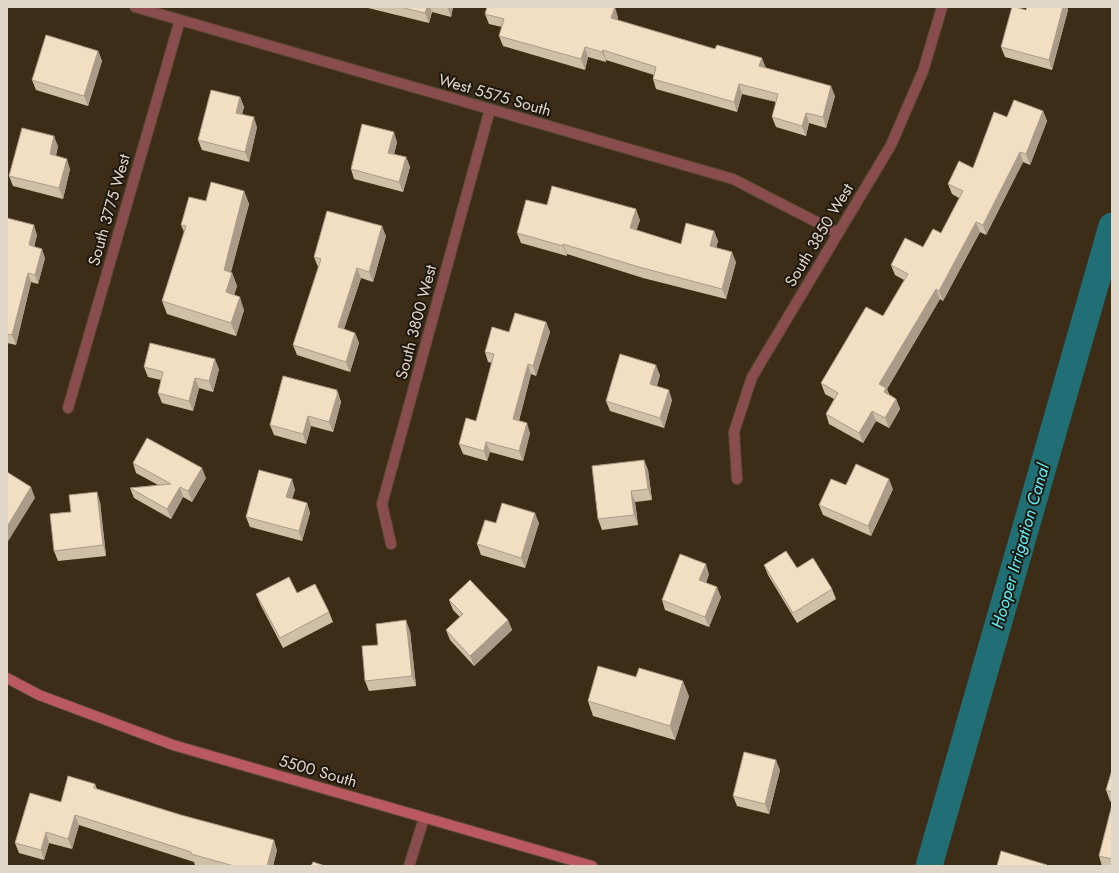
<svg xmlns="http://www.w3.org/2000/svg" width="1119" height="873" viewBox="0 0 1119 873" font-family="Jost,sans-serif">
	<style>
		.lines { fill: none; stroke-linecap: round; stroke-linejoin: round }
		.canal { stroke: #206f75; stroke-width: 27 }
		.minor-casing { stroke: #574833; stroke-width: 12 }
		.secondary-casing { stroke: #574833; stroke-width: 12 }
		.minor { stroke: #8a4d4e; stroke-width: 10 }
		.secondary { stroke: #ba5a5e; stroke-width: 10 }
		.wall { fill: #d0bfa7 }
		.shaded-wall { fill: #a99b88 }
		.building { fill: #f2dec2; stroke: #a99b88 }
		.labels { text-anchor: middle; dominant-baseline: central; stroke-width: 4; stroke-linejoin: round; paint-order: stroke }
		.street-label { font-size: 16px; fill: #e1d7c9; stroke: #1e170d }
		.water-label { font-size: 17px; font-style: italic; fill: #60f0fb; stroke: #1e170d }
	</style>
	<rect width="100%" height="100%" fill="#3d2d16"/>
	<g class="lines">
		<path class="canal" d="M 929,866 L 1112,226"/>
		<defs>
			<g id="minor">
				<path d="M 135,7 L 733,179 L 838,233"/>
				<path d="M 68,408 L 180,20"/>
				<path d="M 737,479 L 734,432 L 752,377 L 891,145 L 923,71 L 942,7"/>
				<path d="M 391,544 L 382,504 L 490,109"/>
				<path d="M 409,866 L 424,818"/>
			</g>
			<path id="secondary" d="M 7,678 L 39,695 L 173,745 L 592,866"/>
		</defs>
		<use href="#minor" class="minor-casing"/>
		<use href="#secondary" class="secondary-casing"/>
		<use href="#minor" class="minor"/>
		<use href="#secondary" class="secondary"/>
	</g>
	<g class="wall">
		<path d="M 364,7 L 453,7 L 451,17 L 432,12 L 429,23 Z"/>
		<path d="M 1027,7 L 1067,7 L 1068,10 L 1052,70 L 1005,57 L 1001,47 L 1026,10 Z"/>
		<path d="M 485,14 L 618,17 L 617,20 L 765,68 L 835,96 L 826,128 L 809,123 L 806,136 L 776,127 L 772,117 L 776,102 L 742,94 L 737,112 L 656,89 L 653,79 L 654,75 L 606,60 L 606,62 L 588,57 L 585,70 L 503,46 L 499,36 L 502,27 L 489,24 Z"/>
		<path d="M 98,51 L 102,61 L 88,106 L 36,90 L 32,80 Z"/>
		<path d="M 240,97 L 244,107 L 242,114 L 257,127 L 249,162 L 202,150 L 198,140 Z"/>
		<path d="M 1043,111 L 1047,121 L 1030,165 L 1023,162 L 986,235 L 980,232 L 943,301 L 940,299 L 887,389 L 889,394 L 896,399 L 900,409 L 889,428 L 876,421 L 863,443 L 829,424 L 826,414 L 834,399 L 825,394 L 821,383 L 883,316 L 904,280 L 895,275 L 891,265 L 923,247 L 941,233 L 959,198 L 952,194 L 948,184 L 973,168 L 1007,117 Z"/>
		<path d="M 397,142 L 394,154 L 406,157 L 410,167 L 403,192 L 354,179 L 351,169 Z"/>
		<path d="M 58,146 L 56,156 L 70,169 L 63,199 L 13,186 L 9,176 Z"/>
		<path d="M 244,191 L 249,204 L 231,272 L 232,273 L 237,286 L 234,295 L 244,310 L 236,336 L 167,314 L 162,301 L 184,232 L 181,225 L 206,201 Z"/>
		<path d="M 547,205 L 640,220 L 636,230 L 681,244 L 714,231 L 718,241 L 716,248 L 736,262 L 726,299 L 643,278 L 567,254 L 567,256 L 521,243 L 517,233 Z"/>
		<path d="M 7,218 L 37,235 L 34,247 L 45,258 L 38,284 L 31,282 L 16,345 L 7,343 Z"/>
		<path d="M 386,236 L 373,282 L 361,278 L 344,329 L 355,333 L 359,343 L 350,372 L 297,355 L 293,345 L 319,267 L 318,267 L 314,257 Z"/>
		<path d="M 546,322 L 550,332 L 536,376 L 531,374 L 519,421 L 530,433 L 523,461 L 490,452 L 487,461 L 463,454 L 459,444 L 476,421 L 492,363 L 488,362 L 485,352 L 509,332 Z"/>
		<path d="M 144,367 L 219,369 L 213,392 L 199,388 L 193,411 L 162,403 L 158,393 L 161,380 L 148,377 Z"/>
		<path d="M 660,375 L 657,386 L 672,400 L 664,428 L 610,411 L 606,401 Z"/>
		<path d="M 337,390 L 341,402 L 333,432 L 311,426 L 306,444 L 274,435 L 270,425 Z"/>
		<path d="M 644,460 L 648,470 L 652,500 L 635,502 L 638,525 L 602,530 L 598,519 Z"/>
		<path d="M 133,463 L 206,478 L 192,502 L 183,497 L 171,519 L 134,498 L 130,488 L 158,485 L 136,473 Z"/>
		<path d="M 846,485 L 893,489 L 871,536 L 823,515 L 819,505 Z"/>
		<path d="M 295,489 L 292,499 L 307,503 L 310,513 L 302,541 L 250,527 L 246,517 Z"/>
		<path d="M 100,502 L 106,556 L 58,561 L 54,551 Z"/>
		<path d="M 496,523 L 539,523 L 525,568 L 481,555 L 477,544 Z"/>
		<path d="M 764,565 L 832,589 L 836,599 L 797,623 L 768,575 Z"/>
		<path d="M 709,574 L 706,583 L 721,597 L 709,627 L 665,610 L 662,600 Z"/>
		<path d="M 256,594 L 329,612 L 333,622 L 283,648 L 260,604 Z"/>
		<path d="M 449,600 L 508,620 L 512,630 L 474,666 L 450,640 L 446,630 L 460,617 L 453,610 Z"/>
		<path d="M 410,631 L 416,686 L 369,691 L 365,681 Z"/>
		<path d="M 689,696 L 675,740 L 593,716 L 588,701 Z"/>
		<path d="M 780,770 L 769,814 L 737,806 L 733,796 Z"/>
		<path d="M 1112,770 L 1112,802 L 1110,801 L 1106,790 Z"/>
		<path d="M 95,784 L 97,789 L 277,850 L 273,866 L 200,866 L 195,865 L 194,862 L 79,825 L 72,849 L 49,843 L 44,860 L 19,853 L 15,843 L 61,802 Z"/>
		<path d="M 1112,805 L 1112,866 L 1102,866 L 1099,856 Z"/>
	</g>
	<g class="shaded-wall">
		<path d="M 427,7 L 430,7 L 432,12 L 429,23 L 425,13 Z"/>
		<path d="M 447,7 L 453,7 L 451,17 Z"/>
		<path d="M 615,7 L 618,17 L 615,28 L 611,18 Z"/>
		<path d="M 1063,7 L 1067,7 L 1068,10 L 1052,70 L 1049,60 Z"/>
		<path d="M 585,47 L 588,57 L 585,70 L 581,59 Z"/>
		<path d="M 603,50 L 606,60 L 606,62 L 602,52 Z"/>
		<path d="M 98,51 L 102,61 L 88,106 L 84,96 Z"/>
		<path d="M 762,58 L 766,68 L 759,66 Z"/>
		<path d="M 739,84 L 742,94 L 737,112 L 734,102 Z"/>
		<path d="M 831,86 L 835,96 L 826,128 L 823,117 Z"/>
		<path d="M 240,97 L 244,107 L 240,123 L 236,113 Z"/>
		<path d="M 1043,111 L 1047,121 L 1030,165 L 1026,154 Z"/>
		<path d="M 806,113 L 809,123 L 806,136 L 802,126 Z"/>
		<path d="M 254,117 L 257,127 L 249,162 L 245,152 Z"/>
		<path d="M 394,132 L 397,142 L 392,163 L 388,153 Z"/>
		<path d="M 54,136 L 58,146 L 53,164 L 50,154 Z"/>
		<path d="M 1020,152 L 1023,162 L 986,235 L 983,225 Z"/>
		<path d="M 406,157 L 410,167 L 403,192 L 399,182 Z"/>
		<path d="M 67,159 L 70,169 L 63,199 L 59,188 Z"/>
		<path d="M 244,191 L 249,204 L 228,283 L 224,270 Z"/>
		<path d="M 636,209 L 640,220 L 634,238 L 630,228 Z"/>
		<path d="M 976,222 L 980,232 L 943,301 L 939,291 Z"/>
		<path d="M 34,225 L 37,235 L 32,255 L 29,245 Z"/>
		<path d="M 382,226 L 386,236 L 373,282 L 369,272 Z"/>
		<path d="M 714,231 L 718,241 L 714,256 L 710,246 Z"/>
		<path d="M 563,244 L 567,254 L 567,256 L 563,246 Z"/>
		<path d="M 42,249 L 45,258 L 38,284 L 35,275 Z"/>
		<path d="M 732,252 L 736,262 L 726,299 L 722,289 Z"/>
		<path d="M 357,268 L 361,278 L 341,337 L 338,327 Z"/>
		<path d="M 28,273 L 31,282 L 16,345 L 12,335 Z"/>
		<path d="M 232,273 L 237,286 L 231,305 L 226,292 Z"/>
		<path d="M 936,289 L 940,299 L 887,389 L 890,398 L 885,392 L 879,384 Z"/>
		<path d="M 240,297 L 244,310 L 236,336 L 231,323 Z"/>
		<path d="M 546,322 L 550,332 L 536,376 L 533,366 Z"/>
		<path d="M 355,333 L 359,343 L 350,372 L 346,362 Z"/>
		<path d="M 215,359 L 219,369 L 213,392 L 209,381 Z"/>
		<path d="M 528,364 L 531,374 L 516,430 L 513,419 Z"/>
		<path d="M 656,365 L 660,375 L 654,394 L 650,384 Z"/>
		<path d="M 195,378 L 199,388 L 193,411 L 189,401 Z"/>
		<path d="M 337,390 L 341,402 L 333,432 L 329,422 Z"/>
		<path d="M 669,390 L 672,400 L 664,428 L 660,418 Z"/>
		<path d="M 896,399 L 900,409 L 889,428 L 885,418 Z"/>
		<path d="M 872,411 L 876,421 L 863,443 L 859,433 Z"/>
		<path d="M 308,416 L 311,426 L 306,444 L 303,434 Z"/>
		<path d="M 527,423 L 530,433 L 523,461 L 519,451 Z"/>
		<path d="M 486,442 L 490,452 L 487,461 L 484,451 Z"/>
		<path d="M 644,460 L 648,470 L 652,500 L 648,489 Z"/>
		<path d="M 202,468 L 206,478 L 192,502 L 188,491 Z"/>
		<path d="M 292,479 L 295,489 L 290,507 L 286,497 Z"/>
		<path d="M 889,479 L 893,489 L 871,536 L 868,526 Z"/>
		<path d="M 31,487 L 35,498 L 7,543 L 7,527 Z"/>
		<path d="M 180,487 L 183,497 L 171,519 L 167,509 Z"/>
		<path d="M 631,491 L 635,502 L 638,525 L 634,515 Z"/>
		<path d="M 97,492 L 100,502 L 106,556 L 103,545 Z"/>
		<path d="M 307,503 L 310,513 L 302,541 L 299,531 Z"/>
		<path d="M 535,513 L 539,523 L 525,568 L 521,558 Z"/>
		<path d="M 706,564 L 709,574 L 703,590 L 699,580 Z"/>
		<path d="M 717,587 L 721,597 L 709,627 L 705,617 Z"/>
		<path d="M 406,620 L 410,631 L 416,686 L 412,676 Z"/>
		<path d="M 508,620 L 512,630 L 474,666 L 470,656 Z"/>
		<path d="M 683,681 L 689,696 L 675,740 L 670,726 Z"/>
		<path d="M 776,760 L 780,770 L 769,814 L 765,804 Z"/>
		<path d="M 75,815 L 79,825 L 72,849 L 68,839 Z"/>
		<path d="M 46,832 L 49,843 L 44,860 L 41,850 Z"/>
		<path d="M 274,840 L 277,850 L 273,866 L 267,866 Z"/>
	</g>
	<g class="building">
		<path d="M 400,7 L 427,7 L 425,13 Z"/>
		<path d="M 487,7 L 615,7 L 611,18 L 715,49 L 717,45 L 762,58 L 759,66 L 831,86 L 823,117 L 806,113 L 802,126 L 772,117 L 778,94 L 739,84 L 734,102 L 653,79 L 656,67 L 603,50 L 602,52 L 585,47 L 581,59 L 499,36 L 504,19 L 485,14 Z"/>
		<path d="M 1012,7 L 1015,7 L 1026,10 L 1027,7 L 1063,7 L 1049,60 L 1001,47 Z"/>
		<path d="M 46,35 L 98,51 L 84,96 L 32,80 Z"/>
		<path d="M 211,90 L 240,97 L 236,113 L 254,117 L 245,152 L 198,140 Z"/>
		<path d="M 1014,100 L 1043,111 L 1026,154 L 1020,152 L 983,225 L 976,222 L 939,291 L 936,289 L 879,384 L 886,388 L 884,392 L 896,399 L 885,418 L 872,411 L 859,433 L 826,414 L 838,393 L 821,383 L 866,307 L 883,316 L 908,274 L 891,265 L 905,238 L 923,247 L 933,229 L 941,233 L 963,191 L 948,184 L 959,161 L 973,168 L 994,112 L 1007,117 Z"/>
		<path d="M 362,124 L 394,132 L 388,153 L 406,157 L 399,182 L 351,169 Z"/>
		<path d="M 22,128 L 54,136 L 50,154 L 67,159 L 59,188 L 9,176 Z"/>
		<path d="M 211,182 L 244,191 L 224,270 L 232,273 L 226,292 L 240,297 L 231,323 L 162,301 L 186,226 L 181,225 L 189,197 L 206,201 Z"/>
		<path d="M 552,186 L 636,209 L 630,228 L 681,244 L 686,223 L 714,231 L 710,246 L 732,252 L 722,289 L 639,267 L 563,244 L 563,246 L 517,233 L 526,200 L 547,205 Z"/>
		<path d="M 327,211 L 382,226 L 369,272 L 357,268 L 338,327 L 355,333 L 346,362 L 293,345 L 321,259 L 314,257 Z"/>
		<path d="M 7,218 L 34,225 L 29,245 L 42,249 L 35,275 L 28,273 L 12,335 L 7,334 Z"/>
		<path d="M 515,313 L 546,322 L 533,366 L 528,364 L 513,419 L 527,423 L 519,451 L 486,442 L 484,451 L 459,444 L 466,418 L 476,421 L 494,354 L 485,352 L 492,327 L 509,332 Z"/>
		<path d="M 150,343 L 215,359 L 209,381 L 195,378 L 189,401 L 158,393 L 163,372 L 144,367 Z"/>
		<path d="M 620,354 L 656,365 L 650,384 L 669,390 L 660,418 L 606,401 Z"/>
		<path d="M 283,376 L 337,390 L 336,392 L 338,392 L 329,422 L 308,416 L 303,434 L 270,425 Z"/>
		<path d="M 147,438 L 202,468 L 188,491 L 180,487 L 167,509 L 130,488 L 171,484 L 133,463 Z"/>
		<path d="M 644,460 L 648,489 L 631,491 L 634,515 L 598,519 L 592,466 Z"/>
		<path d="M 856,464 L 889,479 L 868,526 L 819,505 L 831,479 L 846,485 Z"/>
		<path d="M 259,470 L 292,479 L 286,497 L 307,503 L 299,531 L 246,517 Z"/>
		<path d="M 7,472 L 31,487 L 7,527 Z"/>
		<path d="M 97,492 L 103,545 L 54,551 L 50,514 L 71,512 L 69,495 Z"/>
		<path d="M 502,503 L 535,513 L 521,558 L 477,544 L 485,520 L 496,523 Z"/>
		<path d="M 786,551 L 797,568 L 813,558 L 832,589 L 793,613 L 764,565 Z"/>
		<path d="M 680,554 L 706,564 L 699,580 L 717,587 L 705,617 L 662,600 Z"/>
		<path d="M 289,577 L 297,593 L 315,584 L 329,612 L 280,638 L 256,594 Z"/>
		<path d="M 470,580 L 508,620 L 470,656 L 446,630 L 463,614 L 449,600 Z"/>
		<path d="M 406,620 L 412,676 L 365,681 L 362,646 L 378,645 L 376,624 Z"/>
		<path d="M 598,666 L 636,677 L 639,668 L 683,681 L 670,726 L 588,701 Z"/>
		<path d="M 744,752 L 776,760 L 765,804 L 733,796 Z"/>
		<path d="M 1112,770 L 1112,792 L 1106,790 Z"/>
		<path d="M 68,776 L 95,784 L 94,788 L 181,815 L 274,840 L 267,866 L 234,866 L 191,854 L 191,852 L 75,815 L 68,839 L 46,832 L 41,850 L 15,843 L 30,793 L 61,802 Z"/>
		<path d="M 1112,805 L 1112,859 L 1099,856 Z"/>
		<path d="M 1001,851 L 1047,865 L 1047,866 L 997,866 Z"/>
		<path d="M 313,862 L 325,866 L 311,866 Z"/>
	</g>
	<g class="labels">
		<g class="street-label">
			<text transform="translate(495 95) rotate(16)">West 5575 South</text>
			<text transform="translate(109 210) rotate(-74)">South 3775 West</text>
			<text transform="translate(819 235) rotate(-59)">South 3850 West</text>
			<text transform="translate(416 322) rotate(-75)">South 3800 West</text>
			<text transform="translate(318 771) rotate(16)">5500 South</text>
		</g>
		<g class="water-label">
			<text transform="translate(1020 546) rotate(-74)">Hooper Irrigation Canal</text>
		</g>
	</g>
	<rect width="1119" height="873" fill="none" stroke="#e1d7c9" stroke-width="16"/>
</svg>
